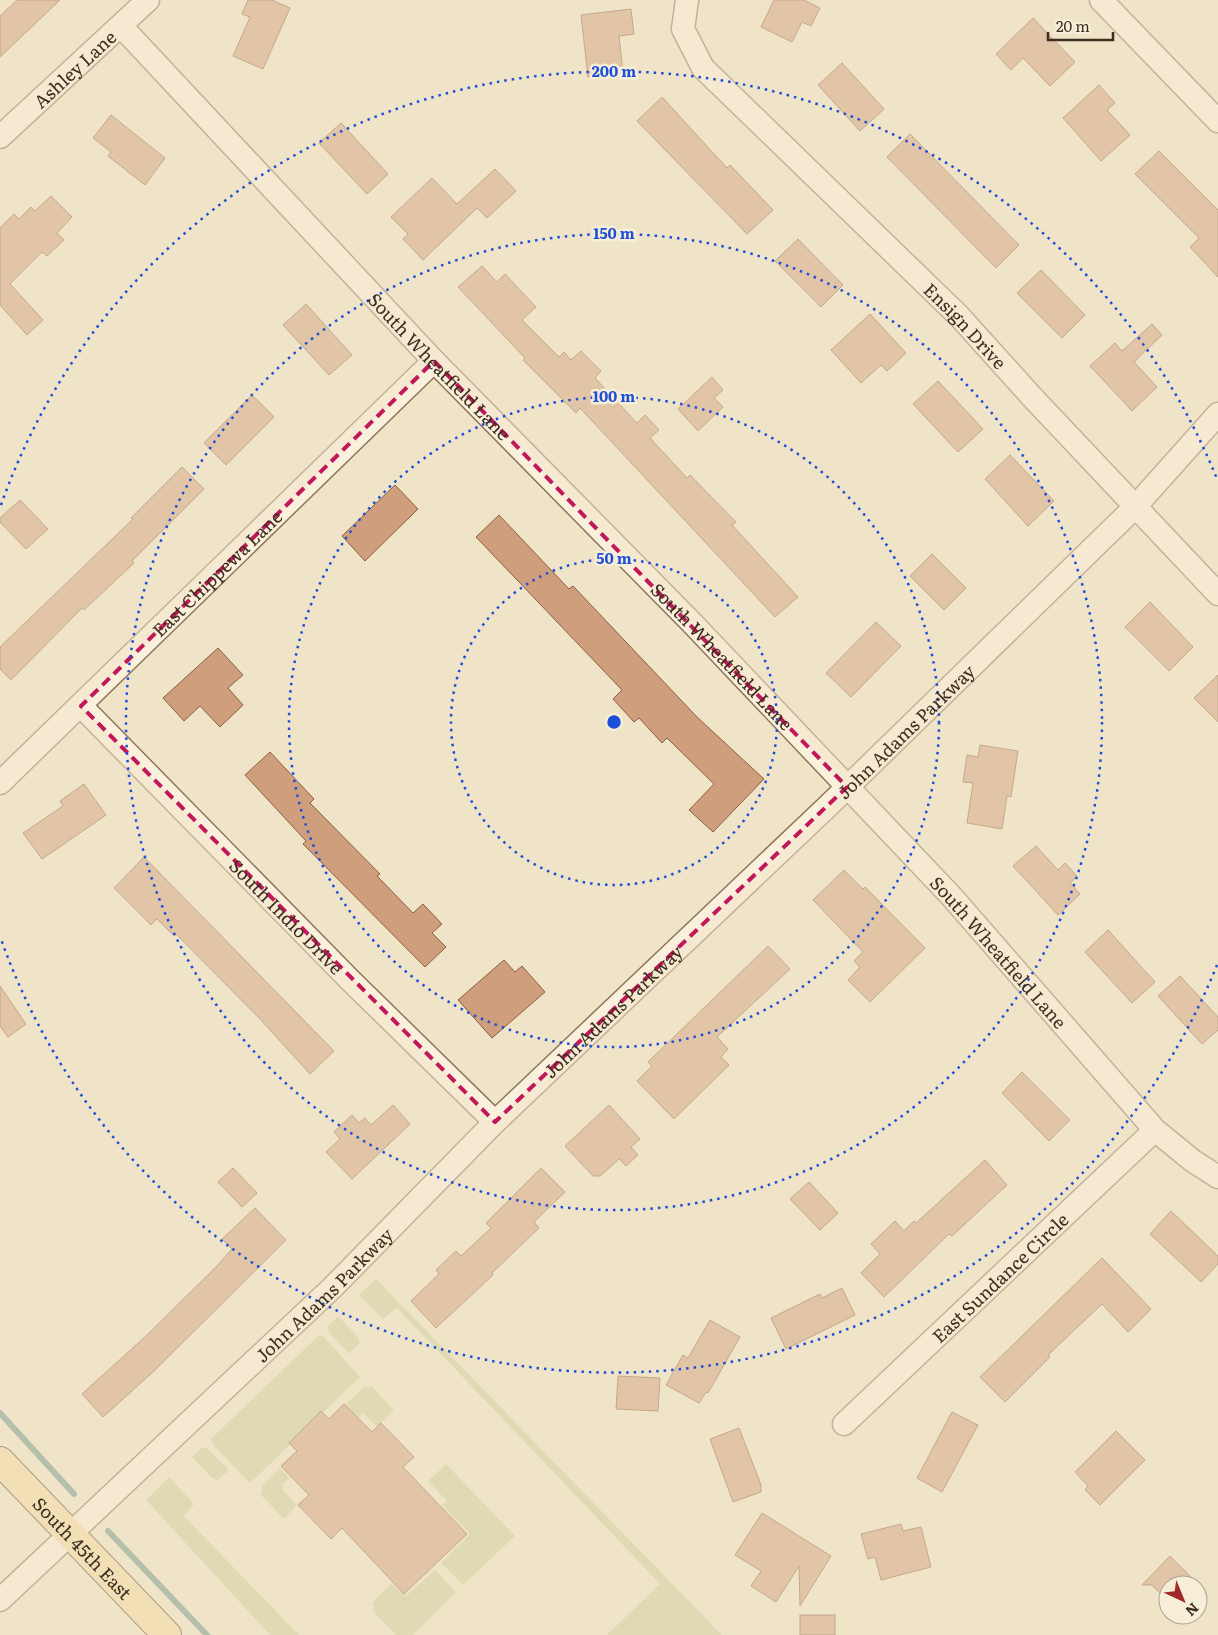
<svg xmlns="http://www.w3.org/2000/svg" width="1218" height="1635" viewBox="0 0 1218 1635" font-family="Literata,serif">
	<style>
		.green { fill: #c9cf9b }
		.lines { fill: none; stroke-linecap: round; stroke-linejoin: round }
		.stream { stroke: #6f938a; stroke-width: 6 }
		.building { fill: #cf9f7d; stroke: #8d5f41 }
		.minor-casing { stroke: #8d765c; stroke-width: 25 }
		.major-casing { stroke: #5b4430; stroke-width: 30 }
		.minor { stroke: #faf1dc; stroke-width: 22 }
		.major { stroke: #f3d9a0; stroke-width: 28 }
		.marked { fill: none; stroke: #c2185b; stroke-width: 4; stroke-dasharray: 10 6; stroke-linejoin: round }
		.ring { fill: none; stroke: #1d4ed8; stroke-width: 2.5; stroke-dasharray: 2.5 5 }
		.labels { text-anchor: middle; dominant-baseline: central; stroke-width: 5; stroke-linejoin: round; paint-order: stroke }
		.street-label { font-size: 18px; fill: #3d2e20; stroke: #f7eed8 }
		.centre { fill: #1d4ed8; stroke: #f7eed8; stroke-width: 2.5 }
		.ring-label { font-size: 15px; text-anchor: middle; font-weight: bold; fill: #1d4ed8; stroke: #f7eed8; stroke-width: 5; stroke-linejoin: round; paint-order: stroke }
	</style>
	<rect width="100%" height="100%" fill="#f0e4c8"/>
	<g class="green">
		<path d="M 376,1279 L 722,1635 L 607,1635 L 660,1584 L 397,1308 L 383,1319 L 359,1295 Z"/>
		<path d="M 338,1316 L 358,1337 L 360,1342 L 349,1354 L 329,1332 L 328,1326 Z"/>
		<path d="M 319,1335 L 324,1337 L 360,1377 L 250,1483 L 213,1445 L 211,1439 Z"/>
		<path d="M 365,1386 L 369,1388 L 371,1386 L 394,1410 L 377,1427 L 363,1413 L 358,1418 L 345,1405 Z"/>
		<path d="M 202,1447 L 208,1449 L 229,1470 L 218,1480 L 212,1478 L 192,1457 Z"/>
		<path d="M 446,1464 L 515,1536 L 463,1585 L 441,1563 L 470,1534 L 442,1505 L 447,1501 L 428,1481 Z"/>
		<path d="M 280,1468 L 290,1478 L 283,1484 L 283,1490 L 297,1505 L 284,1519 L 260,1494 L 263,1491 L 261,1487 Z"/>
		<path d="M 169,1477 L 194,1504 L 184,1516 L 299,1635 L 270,1635 L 146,1500 Z"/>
		<path d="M 435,1570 L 456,1592 L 413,1635 L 396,1635 L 372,1610 L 374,1607 L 372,1603 L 391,1584 L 406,1596 Z"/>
	</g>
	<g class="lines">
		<g class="stream">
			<path d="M 0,1413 L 74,1494"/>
			<path d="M 108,1531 L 207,1635"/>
		</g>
	</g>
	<g class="building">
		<path d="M 17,0 L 60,0 L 0,57 L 0,16 Z"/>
		<path d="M 248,0 L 272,0 L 290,8 L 263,69 L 233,56 L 250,17 L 242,14 Z"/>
		<path d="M 774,0 L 804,0 L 820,8 L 811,26 L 802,22 L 792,42 L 761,27 Z"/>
		<path d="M 631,9 L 634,34 L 619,36 L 623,73 L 588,77 L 581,15 Z"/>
		<path d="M 1033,18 L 1075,62 L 1050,86 L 1023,58 L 1011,70 L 996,54 Z"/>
		<path d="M 842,63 L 884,109 L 860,131 L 818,85 Z"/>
		<path d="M 1099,85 L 1115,103 L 1107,110 L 1130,135 L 1101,161 L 1063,118 Z"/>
		<path d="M 662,97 L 727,168 L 730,165 L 773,210 L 747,234 L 637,121 Z"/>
		<path d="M 111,115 L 165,158 L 145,185 L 108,156 L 111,152 L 93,138 Z"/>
		<path d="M 341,123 L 388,174 L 367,194 L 319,143 Z"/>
		<path d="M 910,134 L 1019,245 L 996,268 L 887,157 Z"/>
		<path d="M 1159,151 L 1218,210 L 1218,277 L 1190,247 L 1199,238 L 1135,174 Z"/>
		<path d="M 495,169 L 516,191 L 487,218 L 477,208 L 423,260 L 403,239 L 408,234 L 391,217 L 432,178 L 457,204 Z"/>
		<path d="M 51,196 L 72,217 L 57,233 L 64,240 L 47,256 L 42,252 L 10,284 L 43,320 L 27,335 L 0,305 L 0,228 L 14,214 L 19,219 L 31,207 L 35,211 Z"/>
		<path d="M 798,239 L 843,285 L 821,307 L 775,261 Z"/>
		<path d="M 482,266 L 497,282 L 505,274 L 536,307 L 522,320 L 559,357 L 564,352 L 571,360 L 581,351 L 601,371 L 595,378 L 637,423 L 645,415 L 659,430 L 650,438 L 687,478 L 690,475 L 736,522 L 732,525 L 798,597 L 775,617 L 580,408 L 576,413 L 523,360 L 525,358 L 458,287 Z"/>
		<path d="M 1041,270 L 1085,315 L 1062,338 L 1017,293 Z"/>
		<path d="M 306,304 L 352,355 L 329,375 L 283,325 Z"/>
		<path d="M 870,314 L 906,353 L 887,371 L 881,365 L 861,383 L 831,350 Z"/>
		<path d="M 1152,324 L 1162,335 L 1134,362 L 1157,387 L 1132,411 L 1090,366 L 1115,343 L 1122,351 Z"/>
		<path d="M 712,377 L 723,390 L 714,398 L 723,407 L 698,431 L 678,409 Z"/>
		<path d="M 938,381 L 983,429 L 958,452 L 913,404 Z"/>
		<path d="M 252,395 L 274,417 L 226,465 L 204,443 Z"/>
		<path d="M 1010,455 L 1054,501 L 1028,526 L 985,479 Z"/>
		<path d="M 182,467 L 204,489 L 132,561 L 134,563 L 84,610 L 82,608 L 11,680 L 0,669 L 0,647 L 133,519 L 131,518 Z"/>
		<path d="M 395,485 L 418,509 L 365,561 L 342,536 Z"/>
		<path d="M 20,500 L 48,529 L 26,549 L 0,522 L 0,518 Z"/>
		<path d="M 499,515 L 569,589 L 573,586 L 697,717 L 764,779 L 713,832 L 689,810 L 714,784 L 667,738 L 662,743 L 639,718 L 634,722 L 613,699 L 622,690 L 476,537 Z"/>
		<path d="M 932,554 L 966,588 L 944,610 L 910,576 Z"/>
		<path d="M 1150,602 L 1193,647 L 1169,671 L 1125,627 Z"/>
		<path d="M 876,622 L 901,646 L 851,697 L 826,673 Z"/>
		<path d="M 218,648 L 243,675 L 228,688 L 243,705 L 220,727 L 200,706 L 184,721 L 163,698 Z"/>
		<path d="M 1218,675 L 1218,722 L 1194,698 Z"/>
		<path d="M 980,745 L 1018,751 L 1011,797 L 1007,796 L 1002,829 L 967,823 L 973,783 L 963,782 L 967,755 L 978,757 Z"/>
		<path d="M 270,752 L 314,799 L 310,803 L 380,874 L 377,876 L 413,913 L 423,904 L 442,924 L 432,933 L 446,947 L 425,967 L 303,844 L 306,841 L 245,775 Z"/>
		<path d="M 84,784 L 106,815 L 42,859 L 23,833 L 63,806 L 60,801 Z"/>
		<path d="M 1036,846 L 1058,870 L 1065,863 L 1077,876 L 1070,883 L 1080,894 L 1058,915 L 1013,866 Z"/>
		<path d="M 144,857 L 334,1051 L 310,1074 L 260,1019 L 176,934 L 174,936 L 157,919 L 151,925 L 114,888 Z"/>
		<path d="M 844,870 L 863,889 L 865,887 L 925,948 L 870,1002 L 848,980 L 860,967 L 854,961 L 863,952 L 813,900 Z"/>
		<path d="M 1108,930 L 1155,982 L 1132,1003 L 1085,952 Z"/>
		<path d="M 768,946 L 790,969 L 717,1037 L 728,1049 L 721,1057 L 729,1065 L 674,1119 L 637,1081 L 652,1066 L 648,1062 Z"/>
		<path d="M 504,960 L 515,972 L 522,966 L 545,992 L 492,1038 L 458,1000 Z"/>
		<path d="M 1180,976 L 1218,1017 L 1218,1030 L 1202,1044 L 1158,996 Z"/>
		<path d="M 0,986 L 26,1024 L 8,1037 L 0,1026 Z"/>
		<path d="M 1022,1072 L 1070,1120 L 1049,1141 L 1002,1093 Z"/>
		<path d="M 393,1105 L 410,1124 L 352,1179 L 326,1152 L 340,1139 L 334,1132 L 352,1115 L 359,1123 L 365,1118 L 371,1125 Z"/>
		<path d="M 609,1105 L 640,1139 L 631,1147 L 638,1155 L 626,1166 L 619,1159 L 600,1176 L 593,1176 L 565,1146 Z"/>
		<path d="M 985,1160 L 1007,1185 L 952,1236 L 949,1234 L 884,1297 L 861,1273 L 880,1254 L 871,1244 L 895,1221 L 904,1231 L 914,1221 L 916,1223 Z"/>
		<path d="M 233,1168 L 257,1193 L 242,1207 L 218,1182 Z"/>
		<path d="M 541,1168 L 565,1192 L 534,1222 L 539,1228 L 492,1273 L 493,1275 L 436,1328 L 411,1301 L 439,1274 L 436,1270 L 456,1251 L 461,1256 L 491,1228 L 486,1223 Z"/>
		<path d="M 809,1182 L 838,1213 L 820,1230 L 790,1199 Z"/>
		<path d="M 255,1208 L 286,1240 L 153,1372 L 103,1417 L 82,1394 L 147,1335 L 216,1267 L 232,1249 L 222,1239 Z"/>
		<path d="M 1171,1211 L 1218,1256 L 1218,1264 L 1201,1282 L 1150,1234 Z"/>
		<path d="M 1102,1258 L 1151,1309 L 1128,1332 L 1102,1304 L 1048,1355 L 1050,1357 L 1005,1402 L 980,1377 Z"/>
		<path d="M 842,1288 L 855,1315 L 786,1349 L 771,1318 L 820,1294 L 822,1298 Z"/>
		<path d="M 710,1320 L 740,1337 L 708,1393 L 706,1392 L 699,1403 L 666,1385 L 683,1355 L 688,1358 Z"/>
		<path d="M 618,1376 L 660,1378 L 658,1411 L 616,1409 Z"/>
		<path d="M 344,1404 L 372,1432 L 381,1423 L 414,1457 L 403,1467 L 467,1534 L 404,1594 L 342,1528 L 331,1539 L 298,1505 L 309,1495 L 281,1466 L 297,1451 L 289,1443 L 321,1411 L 329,1419 Z"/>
		<path d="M 952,1412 L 978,1425 L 942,1492 L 917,1478 Z"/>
		<path d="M 739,1428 L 761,1485 L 761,1492 L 733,1502 L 710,1439 Z"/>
		<path d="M 1116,1431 L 1145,1460 L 1100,1505 L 1085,1490 L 1088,1486 L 1075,1472 Z"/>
		<path d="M 762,1513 L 831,1556 L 800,1606 L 799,1566 L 776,1602 L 751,1586 L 761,1571 L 735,1555 Z"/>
		<path d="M 901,1524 L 903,1531 L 921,1527 L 931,1567 L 881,1580 L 875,1557 L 868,1559 L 861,1534 Z"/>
		<path d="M 1170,1556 L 1199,1585 L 1168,1585 L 1168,1601 L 1152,1585 L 1142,1585 Z"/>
		<rect x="800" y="1615" width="35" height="20"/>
	</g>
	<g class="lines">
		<defs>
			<g id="minor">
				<path id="s1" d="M 687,0 L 683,29 L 703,68 L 959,316 L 1033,398 L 1218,594"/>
				<path d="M 1101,0 L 1218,121"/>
				<path id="s2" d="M 121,26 L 434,361 L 694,625 L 952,897 L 1155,1130 L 1193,1161 L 1218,1177"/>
				<path id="s3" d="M 0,137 L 148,0"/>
				<path id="s4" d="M 81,706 L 350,980 L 495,1122"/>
				<path id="s5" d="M 0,783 L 434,361"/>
				<path id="s6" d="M 844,1424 L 1155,1130"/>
				<path id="s7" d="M 0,1600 L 332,1288 L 495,1122 L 829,805 L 1135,507 L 1218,414"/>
			</g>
			<g id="major">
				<path id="s8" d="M 0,1461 L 167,1635"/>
			</g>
		</defs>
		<use href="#minor" class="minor-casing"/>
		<use href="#major" class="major-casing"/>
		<use href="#minor" class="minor"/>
		<use href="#major" class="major"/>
	</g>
	<path d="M0 0H1218V1635H0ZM 434,361 L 847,787 L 495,1122 L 81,706 Z" fill="#f0e4c8" fill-opacity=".55" fill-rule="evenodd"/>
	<path class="marked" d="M 434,361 L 847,787 L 495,1122 L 81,706 Z"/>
	<g class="ring">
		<circle cx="614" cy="722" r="163"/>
		<circle cx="614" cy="722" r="325"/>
		<circle cx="614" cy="722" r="488"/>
		<path d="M1217 965A650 650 0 0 1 1 939M1 505A650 650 0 0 1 1217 479"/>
	</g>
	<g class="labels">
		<g class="street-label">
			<text stroke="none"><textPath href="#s3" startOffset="101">Ashley Lane</textPath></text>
			<text stroke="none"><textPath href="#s1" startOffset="441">Ensign Drive</textPath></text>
			<text stroke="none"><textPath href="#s2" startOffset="466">South Wheatfield Lane</textPath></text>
			<text stroke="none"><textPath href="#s5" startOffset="302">East Chippewa Lane</textPath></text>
			<text stroke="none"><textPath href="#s2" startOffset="871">South Wheatfield Lane</textPath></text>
			<text stroke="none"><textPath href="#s7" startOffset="1255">John Adams Parkway</textPath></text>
			<text stroke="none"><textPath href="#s4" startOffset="294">South Indio Drive</textPath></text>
			<text stroke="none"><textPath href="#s2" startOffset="1276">South Wheatfield Lane</textPath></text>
			<text stroke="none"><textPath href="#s7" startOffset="850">John Adams Parkway</textPath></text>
			<text stroke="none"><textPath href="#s6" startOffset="214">East Sundance Circle</textPath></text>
			<text stroke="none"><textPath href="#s7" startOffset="445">John Adams Parkway</textPath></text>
			<text stroke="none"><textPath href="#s8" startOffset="120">South 45th East</textPath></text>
		</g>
	</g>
	<circle cx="614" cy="722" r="8" class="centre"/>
	<g class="ring-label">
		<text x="614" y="77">200 m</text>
		<text x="614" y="239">150 m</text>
		<text x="614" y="402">100 m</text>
		<text x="614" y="564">50 m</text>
	</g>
	<g transform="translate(1183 1600) rotate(136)"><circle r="24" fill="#f7eed8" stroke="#ada18e"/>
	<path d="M0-4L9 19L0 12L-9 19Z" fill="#9e2a2b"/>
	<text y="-8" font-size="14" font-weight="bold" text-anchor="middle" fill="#3d2e20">N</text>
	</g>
	<path d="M1048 32v8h65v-8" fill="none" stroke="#3d2e20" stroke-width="2.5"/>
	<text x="1056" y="32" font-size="15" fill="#3d2e20" stroke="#f7eed8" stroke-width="4" paint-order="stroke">20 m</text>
</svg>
